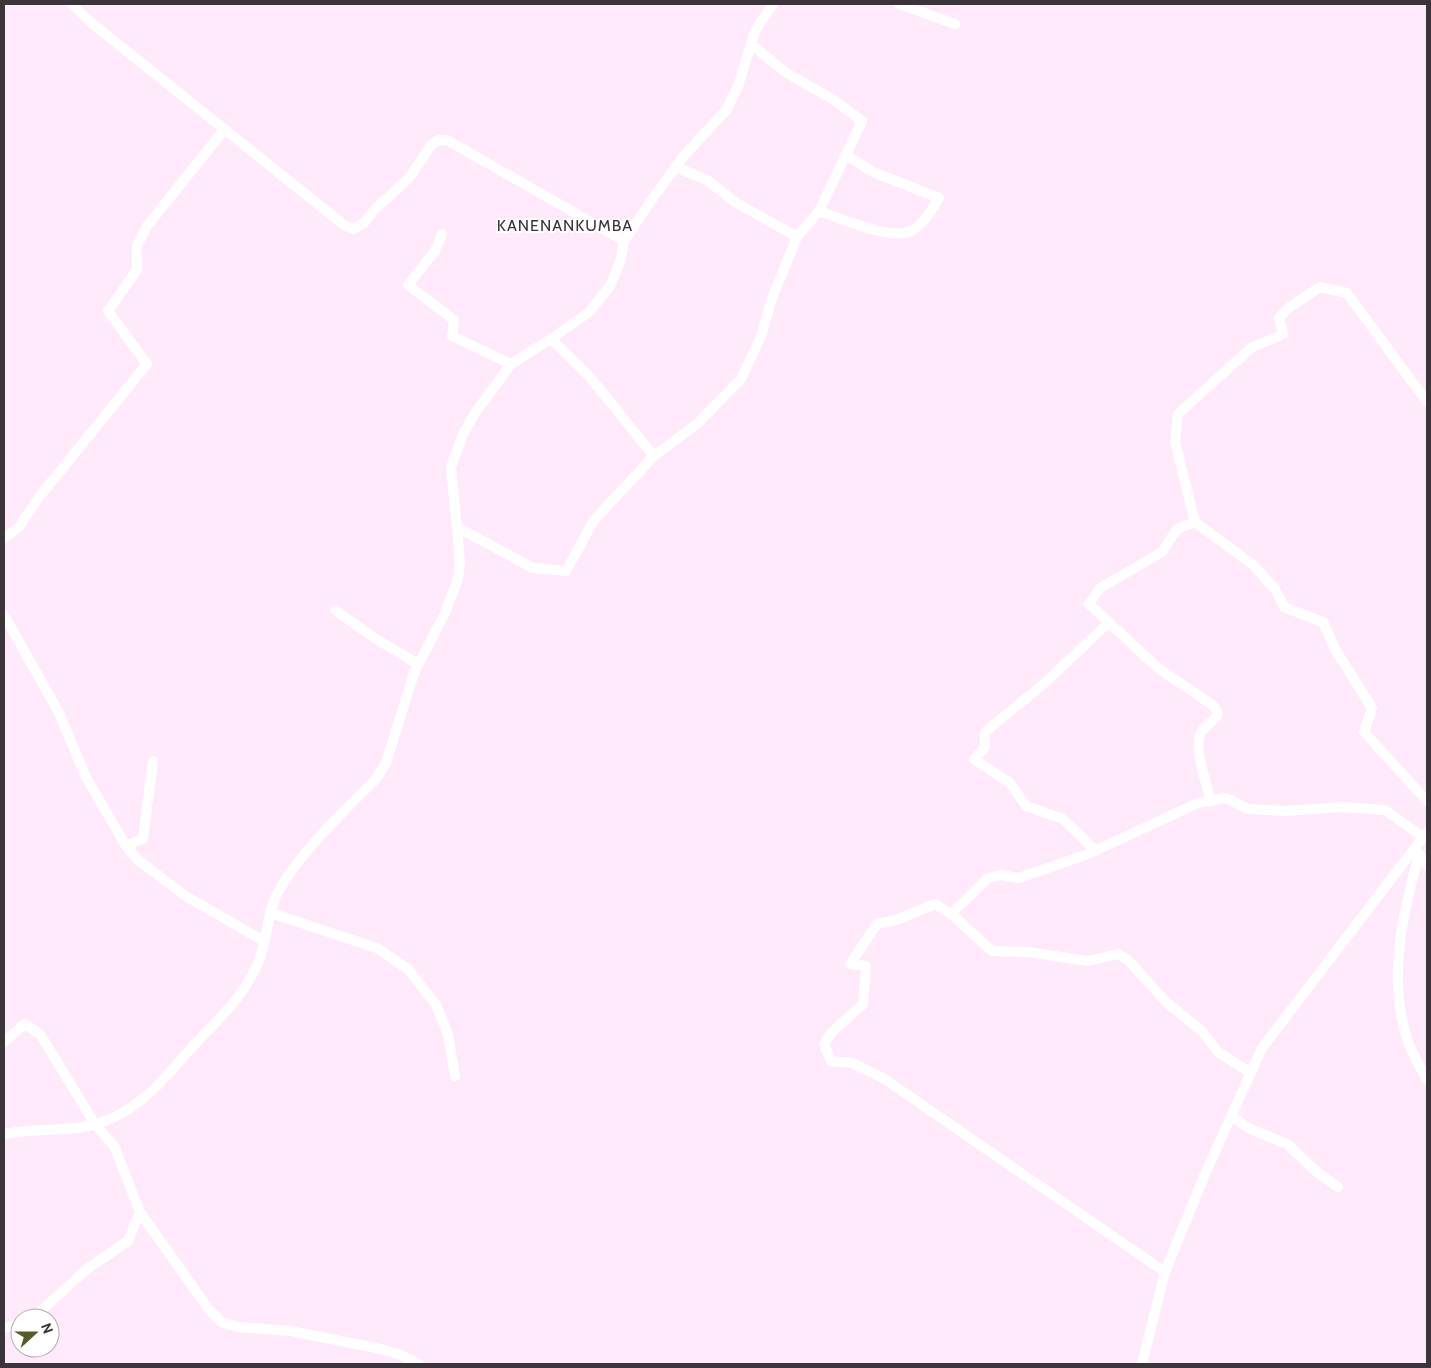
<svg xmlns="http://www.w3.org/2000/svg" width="1431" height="1368" viewBox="0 0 1431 1368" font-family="Cabin,sans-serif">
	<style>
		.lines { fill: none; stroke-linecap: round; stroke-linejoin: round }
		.minor { stroke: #fff; stroke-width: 10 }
		.labels { text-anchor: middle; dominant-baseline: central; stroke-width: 4; stroke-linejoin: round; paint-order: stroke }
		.quarter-label { font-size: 16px; letter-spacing: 1px; fill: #3b343a; stroke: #fff }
	</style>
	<rect width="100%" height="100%" fill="#ffeafb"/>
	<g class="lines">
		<g class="minor">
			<path d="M 72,4 L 89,21 L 344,225 L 353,229 L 364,223 L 375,209 L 410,177 L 431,145 L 439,140 L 447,140 L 624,241"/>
			<path d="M 899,4 L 955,24"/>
			<path d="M 752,45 L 788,74 L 834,100 L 862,121 L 819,211"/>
			<path d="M 675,167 L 707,180 L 735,202 L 797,237 L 819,211 C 840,218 887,239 908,232 C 922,228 932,209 939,198 L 873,172 L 846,155"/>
			<path d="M 442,234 L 435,251 L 408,285 L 454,320 L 452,336 L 511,364"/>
			<path d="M 551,339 L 589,376 L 654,456 L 698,423 L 741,379 L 761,336 L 772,298 L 797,237"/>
			<path d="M 1427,402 L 1347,293 L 1320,287 L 1287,309 L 1279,318 L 1283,334 L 1251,348 L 1178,414 L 1175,442 L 1195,522 L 1253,565 L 1275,589 L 1284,607 L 1323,622 L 1335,649 L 1372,708 L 1364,732 L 1427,801"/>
			<path d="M 1195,522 L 1177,529 L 1162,552 L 1100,588 L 1089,604 L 1158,668 L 1214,706 L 1218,714 C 1214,722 1207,724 1202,731 C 1192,747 1207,784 1211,801"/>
			<path d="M 457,527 L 533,568 L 566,571 L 594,520 L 654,456"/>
			<path d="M 4,538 L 19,527 L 39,497 L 147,364 L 108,311 L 137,270 L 137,246 L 147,226 L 224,130"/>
			<path d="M 335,610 L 373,637 L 418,664"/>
			<path d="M 4,615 L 59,713 L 86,777 L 126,846 L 137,859 L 184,895 L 264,941"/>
			<path d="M 126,846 L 143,839 L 153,761"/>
			<path d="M 1096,851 L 1063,819 L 1026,806 L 1010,783 L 974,759 L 985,747 L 985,732 L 1046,682 L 1109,622"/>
			<path d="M 1418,852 L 1427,866"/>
			<path d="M 1419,854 C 1403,913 1388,975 1406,1035 C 1410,1051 1420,1066 1427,1080"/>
			<path d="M 271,913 L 377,948 L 408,969 L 436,1005 L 448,1034 L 455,1076"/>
			<path d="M 951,914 L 988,878 L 1001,875 L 1019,878 L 1088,854 L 1198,803 L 1226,798 L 1248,809 L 1285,811 L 1342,807 L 1385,810 L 1423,837"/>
			<path d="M 4,1042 L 25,1024 L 40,1034 L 95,1124 L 114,1146 L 140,1212 L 207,1307 L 221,1322 L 238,1327 L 291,1331 L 381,1349 L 401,1355 L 419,1364"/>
			<path d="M 1232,1116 L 1248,1128 L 1287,1144 L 1317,1172 L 1338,1187"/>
			<path d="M 4,1134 C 40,1126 70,1135 108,1120 C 148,1103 168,1073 196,1043 C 222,1015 241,1000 258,963 C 268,942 266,914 277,894 C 298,854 344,811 376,779 L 386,763 L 414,673 L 444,615 L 458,579 L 460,561 L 451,467 L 463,434 L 475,413 L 511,364 L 551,339 L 589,312 L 610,286 L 621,259 L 624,241 L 650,202 L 682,158 L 727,109 L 738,86 L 755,31 L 773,4"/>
			<path d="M 1165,1272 L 883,1078 L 852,1063 L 831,1061 L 824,1044 L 831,1033 L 863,1004 L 866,966 L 850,964 L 877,924 L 896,920 L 935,904 L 951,914 L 992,951 L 1028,952 L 1088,961 L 1118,954 L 1128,960 L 1166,1002 L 1202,1031 L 1218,1052 L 1251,1073"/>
			<path d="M 33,1318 L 87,1269 L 128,1241 L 140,1212"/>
			<path d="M 4,1328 L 20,1324"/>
			<path d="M 1142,1364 L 1165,1272 L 1205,1174 L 1262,1048 L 1427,832"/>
		</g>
	</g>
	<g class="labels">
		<g class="quarter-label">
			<text x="565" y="225">KANENANKUMBA</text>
		</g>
	</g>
	<rect width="1431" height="1368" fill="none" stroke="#3b343a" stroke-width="10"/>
	<g transform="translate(35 1333) rotate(69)"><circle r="24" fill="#ffffff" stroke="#b1aeb0"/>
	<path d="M0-4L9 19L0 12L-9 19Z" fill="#585a28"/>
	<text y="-8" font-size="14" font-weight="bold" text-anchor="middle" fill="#3b343a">N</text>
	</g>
</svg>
